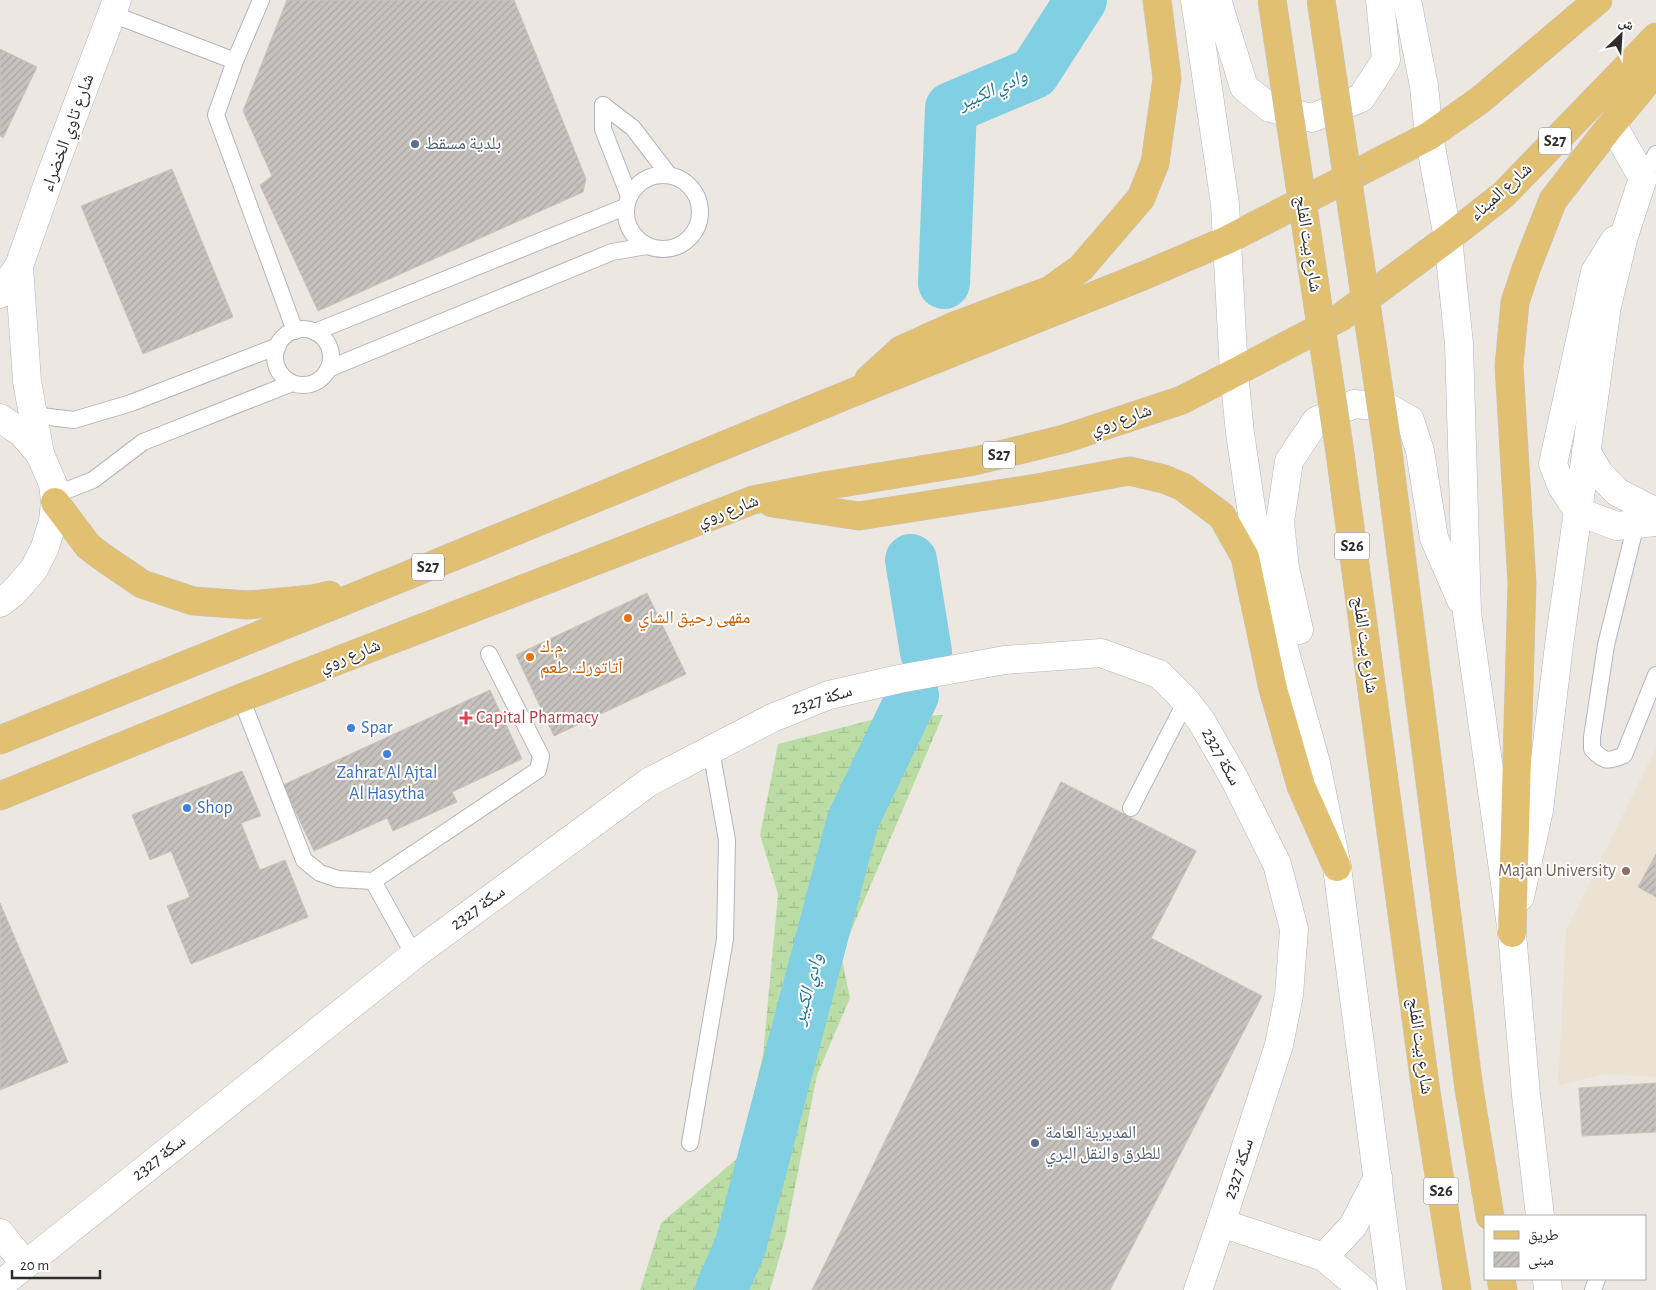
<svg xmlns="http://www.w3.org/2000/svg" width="1656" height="1290" viewBox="0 0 1656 1290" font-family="'Alegreya Sans','Noto Naskh Arabic',sans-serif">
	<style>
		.education { fill: #ece2d3 }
		.wetland { fill: url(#wetland-marsh) }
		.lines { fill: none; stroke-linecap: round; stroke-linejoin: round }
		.river { stroke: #81cfe2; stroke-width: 52 }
		.building { fill: url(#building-hatch); stroke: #c8c3bb }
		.service-casing { stroke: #b2b4bc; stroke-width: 18 }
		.minor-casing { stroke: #b2b4bc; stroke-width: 29 }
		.tertiary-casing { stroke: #b2b4bc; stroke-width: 29 }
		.primary-casing { stroke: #c4c4c4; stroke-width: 29 }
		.service { stroke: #fff; stroke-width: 16 }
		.minor { stroke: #fff; stroke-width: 28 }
		.tertiary { stroke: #fff; stroke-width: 28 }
		.primary { stroke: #e2c072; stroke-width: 28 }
		.primary-bridge-casing { stroke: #c4c4c4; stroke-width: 29; stroke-linecap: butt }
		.primary-bridge { stroke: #e2c072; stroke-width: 28 }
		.service-dot { fill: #5c6f8a; stroke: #fff; stroke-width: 2 }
		.food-dot { fill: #e8710a; stroke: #fff; stroke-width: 2 }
		.health-dot { fill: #e0444e; stroke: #fff; stroke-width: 2 }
		.shop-dot { fill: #3f7fe0; stroke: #fff; stroke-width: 2 }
		.education-dot { fill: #8d6e63; stroke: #fff; stroke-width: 2 }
		.labels { text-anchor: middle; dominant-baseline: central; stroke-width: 4; stroke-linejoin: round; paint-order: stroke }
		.shield { fill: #fff; stroke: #6c6c6c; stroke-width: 1 }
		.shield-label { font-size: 16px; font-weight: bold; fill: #2d2d2d }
		.street-label { font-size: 18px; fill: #2d2d2d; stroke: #fff }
		.service-label { font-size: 18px; fill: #4e5e75; stroke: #fff; text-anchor: start }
		.food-label { font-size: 18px; fill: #c56008; stroke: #fff; text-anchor: start }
		.health-label { font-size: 18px; fill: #be3a42; stroke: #fff; text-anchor: start }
		.shop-label { font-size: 18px; fill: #366cbe; stroke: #fff; text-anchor: start }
		.education-label { font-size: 18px; fill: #785e54; stroke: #fff; text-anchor: end }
		.water-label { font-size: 19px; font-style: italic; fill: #1d7191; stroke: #fff }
	</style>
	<defs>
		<pattern id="wetland-marsh" width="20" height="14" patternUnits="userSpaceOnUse" patternTransform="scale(1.25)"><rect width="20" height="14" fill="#bbdda5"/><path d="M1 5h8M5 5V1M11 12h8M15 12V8" fill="none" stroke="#a1be8e"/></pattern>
		<pattern id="building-hatch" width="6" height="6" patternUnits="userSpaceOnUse" patternTransform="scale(1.25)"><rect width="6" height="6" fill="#c6c2bd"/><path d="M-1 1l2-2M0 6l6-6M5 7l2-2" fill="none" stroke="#aaa7a3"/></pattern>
	</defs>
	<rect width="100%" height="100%" fill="#ede7e2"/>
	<path class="education" d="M 1656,748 L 1656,1075 L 1654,1077 L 1604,1074 L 1558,1086 L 1566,930 Z"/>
	<path class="wetland" d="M 943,715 L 841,955 L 850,998 L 817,1075 L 785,1238 L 770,1290 L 640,1290 L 661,1223 L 739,1157 L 763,1055 L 778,894 L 760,835 L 778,744 L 879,718 Z"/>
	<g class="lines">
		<g class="river">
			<path d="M 944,283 L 951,108 L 1034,73 L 1081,0"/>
			<path d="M 911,560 L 926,652"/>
			<path d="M 721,1290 L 740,1247 L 853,820 L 913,695"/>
		</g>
	</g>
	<g class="building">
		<path d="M 287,0 L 514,0 L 586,179 L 583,192 L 318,311 L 260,185 L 272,176 L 243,111 Z"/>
		<path d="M 0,49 L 37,67 L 3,138 L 0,136 Z"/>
		<path d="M 172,169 L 233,317 L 143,354 L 81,206 Z"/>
		<path d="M 647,593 L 686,674 L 554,736 L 516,655 Z"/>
		<path d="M 490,690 L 522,759 L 452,792 L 457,802 L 393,831 L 387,818 L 314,851 L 283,785 Z"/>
		<path d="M 242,771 L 261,816 L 241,823 L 260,870 L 285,860 L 308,917 L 191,964 L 167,906 L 190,897 L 171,851 L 150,860 L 132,815 Z"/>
		<path d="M 1061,782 L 1196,851 L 1151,938 L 1107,916 L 1127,877 L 1087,856 L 1066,898 L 1016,872 Z"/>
		<path d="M 1061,782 L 1196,851 L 1151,938 L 1262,996 L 1110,1290 L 812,1290 Z"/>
		<path d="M 1656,854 L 1656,897 L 1638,887 Z"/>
		<path d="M 0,903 L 68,1062 L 0,1090 Z"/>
		<path d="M 1656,1083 L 1656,1132 L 1582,1136 L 1579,1088 Z"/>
	</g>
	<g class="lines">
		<defs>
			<g id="service">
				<path d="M 261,0 L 235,61 L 216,115 L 295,331"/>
				<path d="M 112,14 L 235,61"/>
				<path d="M 603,105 L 633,128 L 669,175"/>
				<path d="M 603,105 L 603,129 L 629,196"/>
				<circle cx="663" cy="212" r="37"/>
				<path d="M 1643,178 L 1656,154"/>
				<circle cx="303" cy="357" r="28"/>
				<path d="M 315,332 L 625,207"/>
				<path d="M 328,369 L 612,252 L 647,246"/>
				<path d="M 33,415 L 74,420 L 131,403 L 278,346"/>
				<path d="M 55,495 L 93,480 L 143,442 L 292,383"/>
				<path d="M 1636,524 L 1606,645 L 1592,737 L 1592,749 C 1604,762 1608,762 1624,755 L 1656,675"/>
				<path d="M 241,698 L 304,860 L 320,873 L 338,879 L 373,881"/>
				<path d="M 1131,808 L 1186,701"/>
				<path d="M 414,955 L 373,881 L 538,770 L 541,756 L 489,654"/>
				<path d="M 690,1143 L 725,939 L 727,840 L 711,750"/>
				<path d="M 1593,1290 L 1597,1279"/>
			</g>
			<g id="minor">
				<path d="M 1615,240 L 1595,272 L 1553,464 L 1562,487 L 1579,512 L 1617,526 L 1656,522"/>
				<path d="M 1586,451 L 1599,473 L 1617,492 L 1656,512"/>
				<path d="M 1520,897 L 1539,810 L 1559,645 L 1607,306 L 1624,236 L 1643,178 L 1612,124"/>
				<path d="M 1221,1223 L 1324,1257 L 1363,1290"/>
				<path d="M 0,1233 L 25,1264"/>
				<path d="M 1324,1257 L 1353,1226 L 1378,1177"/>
				<path d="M 0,1285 L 414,955 L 649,782 L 772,718 L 829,695 L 899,679 L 1005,660 L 1101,653 L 1159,674 L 1186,701 L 1202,722 L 1234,778 L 1277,864 L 1294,929 L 1289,995 L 1279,1045 L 1221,1223 L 1198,1290"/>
			</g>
			<g id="tertiary">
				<path d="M 1195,0 L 1225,204 L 1234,373 L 1240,433 L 1252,514 L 1278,627 L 1316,763 L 1337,867 L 1392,1290"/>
				<path d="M 1217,0 L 1244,87 L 1270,108 L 1312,118 L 1361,98 L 1386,60 L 1380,0"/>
				<path d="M 1407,0 L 1424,86 L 1429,136 L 1448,238 L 1459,344 L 1467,613 L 1512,933 L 1526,1095 L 1540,1216"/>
				<path d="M 19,266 L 27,381 L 40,454"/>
				<path d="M 0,294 L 19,266 L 52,172 L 117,0"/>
				<path d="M 0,418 L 22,433 L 40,454 L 53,484 L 55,502 L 53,521 L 45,547 L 34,569 L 13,593 L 0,603"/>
				<path d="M 1299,630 L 1285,568 L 1280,522 L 1289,461 L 1316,421 L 1354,404 L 1387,407 L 1410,420 L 1420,451 L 1434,538 L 1461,600"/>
				<path d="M 1547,1279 L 1548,1290"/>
			</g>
			<g id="primary">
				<path d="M 869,379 L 901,350 L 954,326 L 1050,290 L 1081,268 L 1141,198 L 1155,163 L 1167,78 L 1157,0"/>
				<path d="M 55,502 L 88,546 L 101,556 L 142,584 L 193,601 L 248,605 L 313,599 L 329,595"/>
				<path d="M 772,503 L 859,516 L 1037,488 L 1129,471 L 1164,479 L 1183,487 L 1222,516 L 1245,557 L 1273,689 L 1301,786 L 1337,867"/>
				<path d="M 0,740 L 406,576 L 854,392 L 1143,276 L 1227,240 L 1429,136 L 1480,100 L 1598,0"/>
				<path d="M 0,796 L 241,698 L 753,500 L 824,486 L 975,461 L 1064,439 L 1182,400 L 1234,373 L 1341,317 L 1448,238 L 1503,195 L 1656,37"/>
				<path d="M 1512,933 L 1522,583 L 1509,366 L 1515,302 L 1526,269 L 1553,200 L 1612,124 L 1656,71"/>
				<path d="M 1469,1089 L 1490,1216"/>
				<path d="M 1426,1092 L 1457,1290"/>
				<path d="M 1501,1279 L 1503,1290"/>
			</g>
		</defs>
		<use href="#service" class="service-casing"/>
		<use href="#minor" class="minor-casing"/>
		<use href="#tertiary" class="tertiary-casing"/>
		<use href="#primary" class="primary-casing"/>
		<use href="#service" class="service"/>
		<use href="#minor" class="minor"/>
		<use href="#tertiary" class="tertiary"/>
		<use href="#primary" class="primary"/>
		<defs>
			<g id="primary-bridge">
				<path d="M 1272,0 L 1340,453 L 1426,1092"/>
				<path d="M 1321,0 L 1388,451 L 1469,1089"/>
			</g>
		</defs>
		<use href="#primary-bridge" class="primary-bridge-casing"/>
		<use href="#primary-bridge" class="primary-bridge"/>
	</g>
	<g class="service-dot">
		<circle cx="415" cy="144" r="5"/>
		<circle cx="1035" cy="1143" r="5"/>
	</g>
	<g class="food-dot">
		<circle cx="628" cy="618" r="5"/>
		<circle cx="530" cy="657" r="5"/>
	</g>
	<path class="health-dot" d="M463.5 710.5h5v5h5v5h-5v5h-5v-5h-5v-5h5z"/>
	<g class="shop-dot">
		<circle cx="351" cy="728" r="5"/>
		<circle cx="387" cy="754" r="5"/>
		<circle cx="187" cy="808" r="5"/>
	</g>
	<circle class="education-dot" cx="1626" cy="871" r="5"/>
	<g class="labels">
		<g class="shield">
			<rect x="1539" y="127.5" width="32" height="27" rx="4"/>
			<rect x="983" y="441.5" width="32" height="27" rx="4"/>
			<rect x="1334.5" y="532.5" width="35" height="27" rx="4"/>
			<rect x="412" y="553.5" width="32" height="27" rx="4"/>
			<rect x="1423.5" y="1177.5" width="35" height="27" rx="4"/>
		</g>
		<g class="shield-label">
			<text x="1555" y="141">S27</text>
			<text x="999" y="455">S27</text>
			<text x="1352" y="546">S26</text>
			<text x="428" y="567">S27</text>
			<text x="1441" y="1191">S26</text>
		</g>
		<g class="street-label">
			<text transform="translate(68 133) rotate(-70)">شارع تاوي الخضراء</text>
			<text transform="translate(1501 192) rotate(-42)">شارع الميناء</text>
			<text transform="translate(1308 244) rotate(81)">شارع بيت الفلج</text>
			<text transform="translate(1121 420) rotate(-19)">شارع روي</text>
			<text transform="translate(728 511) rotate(-20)">شارع روي</text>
			<text transform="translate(1365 645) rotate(82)">شارع بيت الفلج</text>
			<text transform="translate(350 656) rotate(-21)">شارع روي</text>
			<text transform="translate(822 700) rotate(-18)">سكة 2327</text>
			<text transform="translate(1221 757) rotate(61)">سكة 2327</text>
			<text transform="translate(478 908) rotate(-36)">سكة 2327</text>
			<text transform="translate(1420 1046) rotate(82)">شارع بيت الفلج</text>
			<text transform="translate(159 1158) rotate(-38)">سكة 2327</text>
			<text transform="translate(1239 1169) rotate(-72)">سكة 2327</text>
		</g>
		<g class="service-label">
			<text x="425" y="144">بلدية مسقط</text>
			<text x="1045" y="1133">المديرية العامة<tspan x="1045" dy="21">للطرق والنقل البري</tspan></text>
		</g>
		<g class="food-label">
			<text x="638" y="618">مقهى رحيق الشاي</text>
			<text x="540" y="647">م.ك.<tspan x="540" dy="21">ٱتاتورك. طعم</tspan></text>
		</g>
		<g class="health-label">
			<text x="476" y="718">Capital Pharmacy</text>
		</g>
		<g class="shop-label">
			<text x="361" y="728">Spar</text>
			<text x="387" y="773" text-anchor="middle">Zahrat Al Ajtal<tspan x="387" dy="21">Al Hasytha</tspan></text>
			<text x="197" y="808">Shop</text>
		</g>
		<g class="education-label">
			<text x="1616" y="871">Majan University</text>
		</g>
		<g class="water-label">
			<text transform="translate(993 90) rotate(-24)">وادي الكبير</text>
			<text transform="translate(808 989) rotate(-75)">وادي الكبير</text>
		</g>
	</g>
	<rect x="1484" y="1215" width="162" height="65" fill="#ffffff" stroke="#ababab"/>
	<rect x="1494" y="1231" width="25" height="8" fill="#e2c072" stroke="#ababab"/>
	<text x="1528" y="1240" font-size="15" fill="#2d2d2d">طريق</text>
	<rect x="1494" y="1252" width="25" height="15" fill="url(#building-hatch)" stroke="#ababab"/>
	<text x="1528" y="1265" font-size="15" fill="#2d2d2d">مبنى</text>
	<g transform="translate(1621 35) rotate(25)" stroke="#ffffff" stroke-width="4" paint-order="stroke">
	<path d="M0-4L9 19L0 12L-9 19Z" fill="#2d2d2d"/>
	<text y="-8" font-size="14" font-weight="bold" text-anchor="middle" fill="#2d2d2d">ش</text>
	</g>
	<path d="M12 1270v8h88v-8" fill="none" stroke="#2d2d2d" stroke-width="2.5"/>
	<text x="20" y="1270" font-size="15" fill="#2d2d2d" stroke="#ffffff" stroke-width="4" paint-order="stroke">20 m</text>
</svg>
